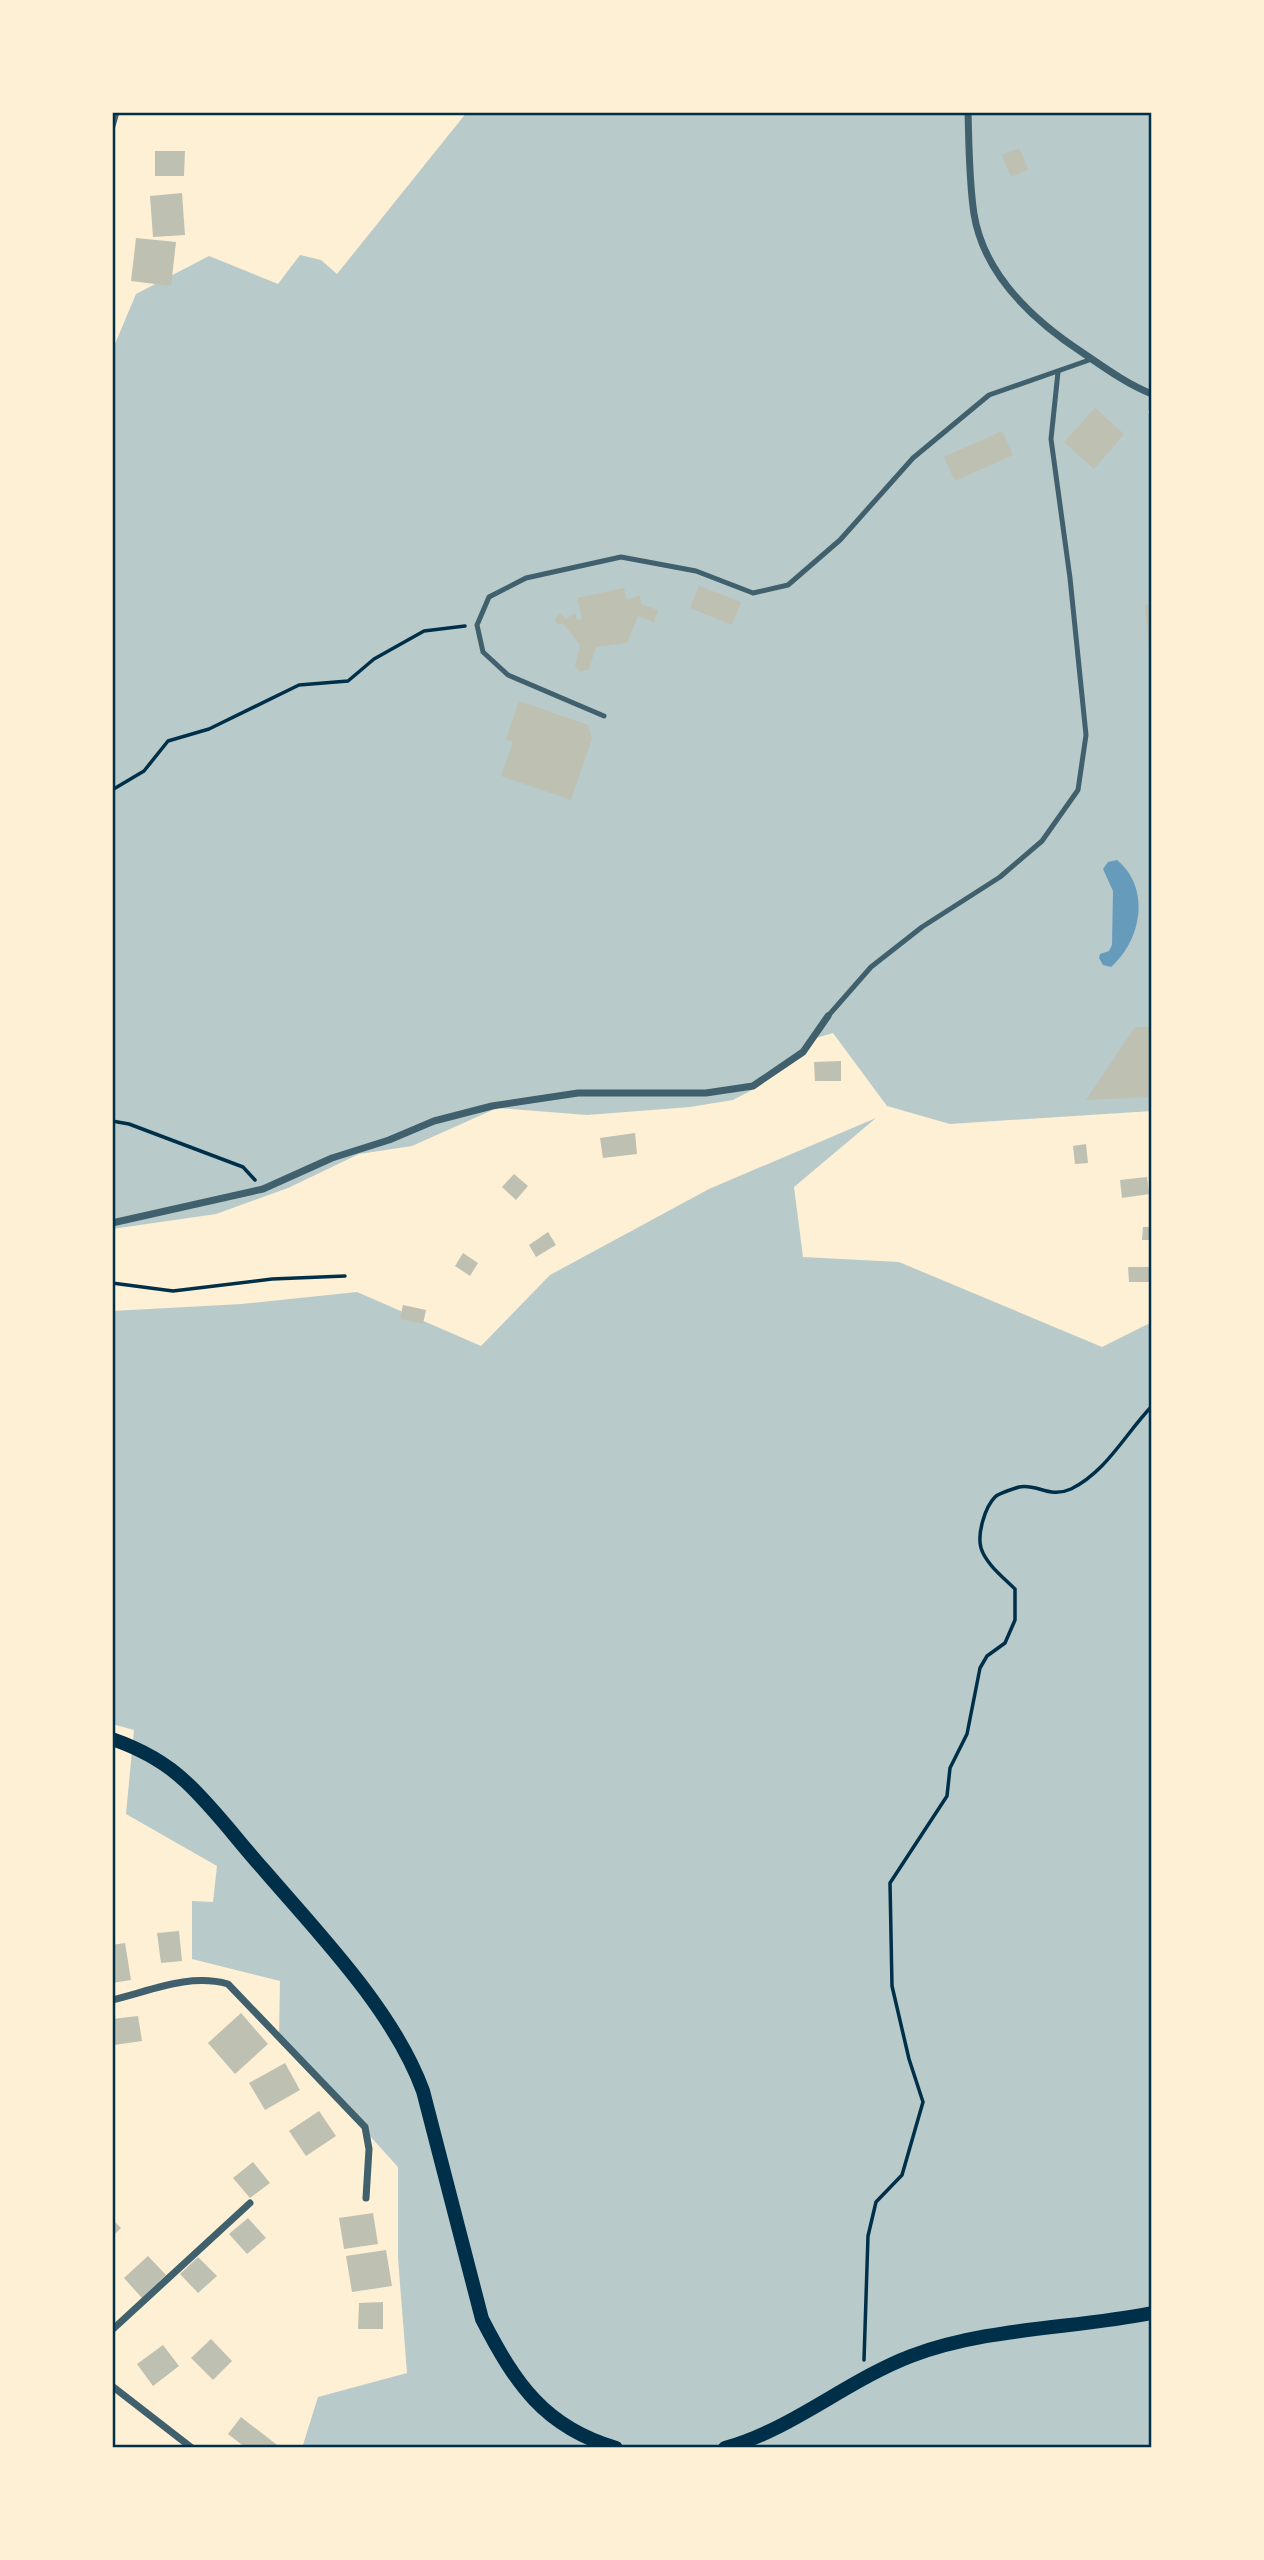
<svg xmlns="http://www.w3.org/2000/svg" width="1264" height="2560" viewBox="0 0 1264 2560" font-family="'IBM Plex Sans',sans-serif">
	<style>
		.green { fill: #b9caca }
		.water { fill: #669bbc }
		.building { fill: #bec0b2 }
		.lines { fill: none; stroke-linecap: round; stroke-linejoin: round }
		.path { stroke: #003049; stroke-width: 3.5 }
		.service { stroke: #3f606c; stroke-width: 5 }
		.minor { stroke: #3f606c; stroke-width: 7 }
		.secondary { stroke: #003049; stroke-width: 14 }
		.neatline { fill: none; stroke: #003049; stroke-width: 2.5 }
	</style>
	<rect width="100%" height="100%" fill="#fdf0d5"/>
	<g class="green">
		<path d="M 467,112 L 1152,112 L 1152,405 L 1148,412 L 1152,420 L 1152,1111 L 950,1124 L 887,1106 L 833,1033 L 816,1038 L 754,1089 L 733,1100 L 690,1107 L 587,1115 L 497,1108 L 412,1146 L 359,1154 L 288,1188 L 216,1214 L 112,1229 L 112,351 L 136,294 L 209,256 L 278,284 L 300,255 L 321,260 L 337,274 Z"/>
		<path d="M 876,1118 L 794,1187 L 803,1257 L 899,1262 L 1102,1347 L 1152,1322 L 1152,2448 L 302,2448 L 318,2397 L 407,2373 L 398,2258 L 398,2167 L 279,2036 L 280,1981 L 192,1959 L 192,1901 L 213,1902 L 217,1866 L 126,1814 L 134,1730 L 112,1724 L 112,1311 L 242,1304 L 357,1292 L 481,1346 L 550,1275 L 709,1189 Z"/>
	</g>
	<path class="water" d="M 1117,860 C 1151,888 1142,940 1111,967 L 1103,965 L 1099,958 L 1100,954 L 1109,951 L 1112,945 L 1113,891 L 1103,869 L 1108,862 Z"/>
	<g class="building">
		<path d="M 1019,148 L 1028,169 L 1011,177 L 1002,155 Z"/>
		<path d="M 155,151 L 185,151 L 184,176 L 155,176 Z"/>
		<path d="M 182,193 L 185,235 L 153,237 L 150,196 Z"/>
		<path d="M 136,238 L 176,242 L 171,286 L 131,281 Z"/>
		<path d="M 1095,408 L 1124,434 L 1094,469 L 1064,442 Z"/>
		<path d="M 1002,431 L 1013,455 L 955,481 L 944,457 Z"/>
		<path d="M 699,586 L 741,602 L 732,625 L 690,608 Z"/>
		<path d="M 624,588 L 627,600 L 640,595 L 641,604 L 658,610 L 654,622 L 638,616 L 627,643 L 596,647 L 589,669 L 580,672 L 575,666 L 580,645 L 563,623 L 557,625 L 555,618 L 560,614 L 566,619 L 575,613 L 577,620 L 582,619 L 577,598 Z"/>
		<path d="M 1152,604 L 1152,656 L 1150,656 L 1145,605 Z"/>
		<path d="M 519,701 L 588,725 L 592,739 L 571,800 L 501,776 L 513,742 L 506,739 Z"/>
		<path d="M 1135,1027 L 1152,1027 L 1152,1097 L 1086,1100 Z"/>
		<path d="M 841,1061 L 841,1081 L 815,1081 L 814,1062 Z"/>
		<path d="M 635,1133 L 637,1154 L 603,1158 L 600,1138 Z"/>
		<path d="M 1086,1144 L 1088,1163 L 1075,1164 L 1073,1146 Z"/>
		<path d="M 514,1174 L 528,1186 L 516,1200 L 502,1187 Z"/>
		<path d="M 1147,1177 L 1149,1194 L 1122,1198 L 1120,1180 Z"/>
		<path d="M 1143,1227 L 1152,1227 L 1152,1240 L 1142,1240 Z"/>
		<path d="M 548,1232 L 556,1245 L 536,1257 L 529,1245 Z"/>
		<path d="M 463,1253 L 478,1263 L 470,1276 L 455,1266 Z"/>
		<path d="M 1128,1267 L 1149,1267 L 1149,1282 L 1129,1282 Z"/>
		<path d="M 403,1305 L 426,1310 L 423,1324 L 400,1319 Z"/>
		<path d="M 179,1931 L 182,1961 L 161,1963 L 157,1933 Z"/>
		<path d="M 125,1943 L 131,1980 L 112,1983 L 112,1945 Z"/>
		<path d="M 241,2013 L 268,2044 L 235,2074 L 208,2043 Z"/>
		<path d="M 138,2016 L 142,2041 L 114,2045 L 112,2019 Z"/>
		<path d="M 285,2063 L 300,2090 L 265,2110 L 249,2083 Z"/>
		<path d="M 319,2111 L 336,2136 L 306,2156 L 289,2131 Z"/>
		<path d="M 253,2162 L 270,2183 L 250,2198 L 233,2178 Z"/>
		<path d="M 373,2213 L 378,2244 L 344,2249 L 339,2218 Z"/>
		<path d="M 248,2218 L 266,2238 L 247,2254 L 229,2234 Z"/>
		<path d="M 112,2219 L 121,2228 L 112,2237 Z"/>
		<path d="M 386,2250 L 392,2286 L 352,2292 L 346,2256 Z"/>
		<path d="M 148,2256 L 166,2275 L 142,2298 L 124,2278 Z"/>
		<path d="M 198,2257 L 217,2276 L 198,2293 L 180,2274 Z"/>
		<path d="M 383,2302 L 383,2329 L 358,2329 L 359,2303 Z"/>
		<path d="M 211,2339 L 232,2361 L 213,2380 L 191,2358 Z"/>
		<path d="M 163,2345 L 179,2366 L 153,2386 L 137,2364 Z"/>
		<path d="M 241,2417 L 281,2448 L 246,2448 L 228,2434 Z"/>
	</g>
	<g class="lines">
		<g class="path">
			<path d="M 112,790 L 144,771 L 168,741 L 209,729 L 299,685 L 348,681 L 374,659 L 424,631 L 465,626"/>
			<path d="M 112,1121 L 129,1124 L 243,1167 L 255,1180"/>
			<path d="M 112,1283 L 173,1291 L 272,1279 L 345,1276"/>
			<path d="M 864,2360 L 868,2236 L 876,2202 L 902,2175 L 923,2102 L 909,2059 L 892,1986 L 890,1883 L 947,1796 L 950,1768 L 967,1734 L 980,1668 L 987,1656 L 1005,1643 L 1015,1620 L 1015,1589 C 1003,1577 986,1564 981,1548 C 977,1534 985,1507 995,1497 C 999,1493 1013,1489 1019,1487 C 1037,1483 1049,1499 1071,1489 C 1107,1471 1125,1434 1152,1406"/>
		</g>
		<g class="service">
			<path d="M 604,716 L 508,675 L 483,652 L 477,625 L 489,597 L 526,578 L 621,557 L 696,571 L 753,593 L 788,585 L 840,540 L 913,458 L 989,395 L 1092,359"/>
			<path d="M 828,1016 L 871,967 L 922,927 L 1000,877 L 1042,841 L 1078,790 L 1086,735 L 1070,578 L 1051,439 L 1058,372"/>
		</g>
		<g class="minor">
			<path d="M 968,112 C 969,145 969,181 974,214 C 984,275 1034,321 1083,353 C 1105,368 1127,384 1152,394"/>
			<path d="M 112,126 L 116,112"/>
			<path d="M 112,1223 L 263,1189 L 332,1158 L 389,1140 L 434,1121 L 492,1106 L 578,1093 L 706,1093 L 753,1086 L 803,1052 L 828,1016"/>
			<path d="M 112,2000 C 150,1991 189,1973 228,1984 L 365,2127 L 369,2149 L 366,2198"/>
			<path d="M 112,2330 L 250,2203"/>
			<path d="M 112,2386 L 192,2448"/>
		</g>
		<g class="secondary">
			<path d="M 112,1739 C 138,1748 166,1763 186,1782 C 214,1808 238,1841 264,1870 C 319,1934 394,2011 423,2091 L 482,2319 C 515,2383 544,2427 616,2448"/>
			<path d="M 725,2448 C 793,2429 846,2381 911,2356 C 988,2327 1072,2329 1152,2313"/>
		</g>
	</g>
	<rect width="1264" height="2560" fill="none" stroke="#fdf0d5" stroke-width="228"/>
	<rect x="114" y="114" width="1036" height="2332" class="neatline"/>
</svg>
